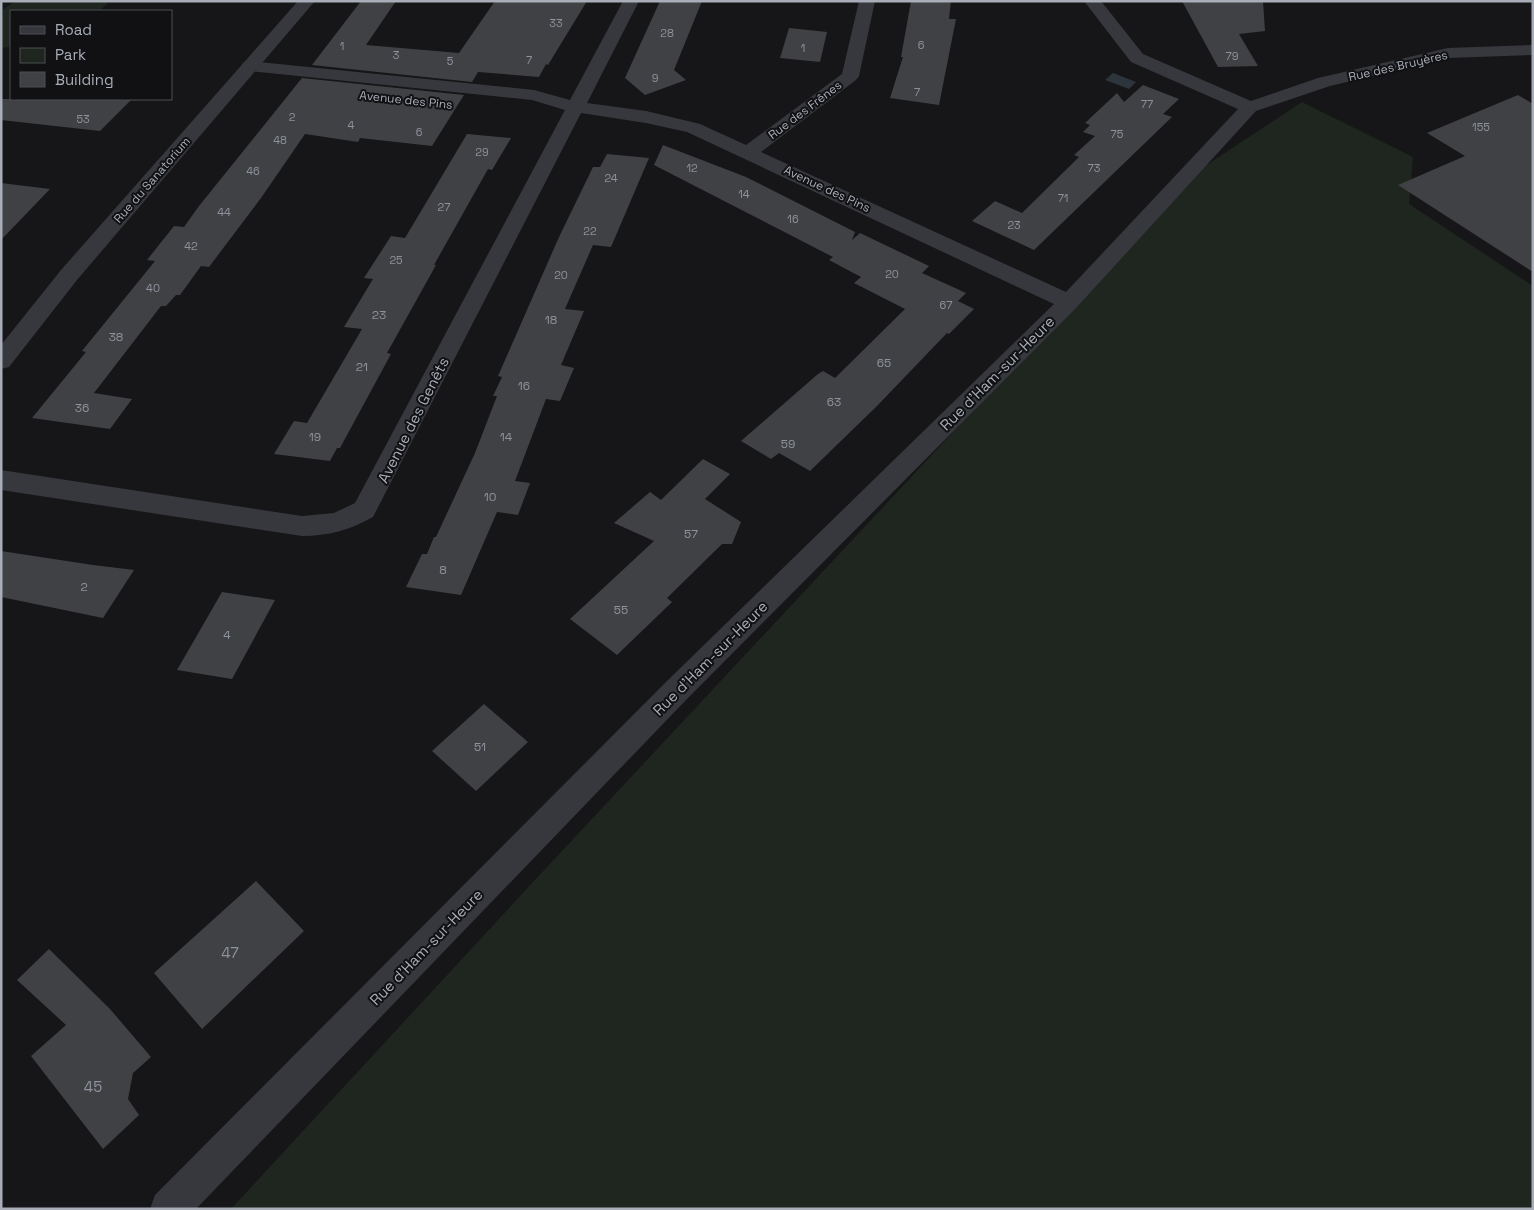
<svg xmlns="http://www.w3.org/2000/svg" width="1534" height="1210" viewBox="0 0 1534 1210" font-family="'Space Grotesk',sans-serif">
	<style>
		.green { fill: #1e261f }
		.water { fill: #2c353c }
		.building { fill: #404145 }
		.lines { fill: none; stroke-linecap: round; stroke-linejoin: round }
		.minor { fill: #37383d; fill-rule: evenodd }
		.tertiary { fill: #37383d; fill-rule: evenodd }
		.labels { text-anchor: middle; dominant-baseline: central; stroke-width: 4; stroke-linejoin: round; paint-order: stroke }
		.far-number-label { font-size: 11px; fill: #8e929b }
		.far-street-label { font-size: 12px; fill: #a8adb8; stroke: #111113 }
		.number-label { font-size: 12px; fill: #8e929b }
		.street-label { font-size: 15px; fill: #a8adb8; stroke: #111113 }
		.near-number-label { font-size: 15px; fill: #8e929b }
	</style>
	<rect width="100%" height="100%" fill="#161618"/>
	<g class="green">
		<path d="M 15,1 L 110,1 L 99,11 L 11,11 L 11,47 L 1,48 L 1,11 Z"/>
		<path d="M 1302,102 L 1413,157 L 1409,204 L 1533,286 L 1533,1209 L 231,1209 L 533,882 L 1196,172 Z"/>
	</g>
	<path class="water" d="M 1113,73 L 1136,82 L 1129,89 L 1105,80 Z"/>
	<g class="building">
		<path d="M 361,1 L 396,1 L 366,45 L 459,53 L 495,1 L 587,1 L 548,65 L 546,64 L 539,77 L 478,72 L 472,82 L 312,65 Z"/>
		<path d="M 660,1 L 702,1 L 674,70 L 686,80 L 645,95 L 625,78 Z"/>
		<path d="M 911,1 L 951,1 L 949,19 L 956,19 L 939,105 L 890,98 L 903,57 L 901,57 Z"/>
		<path d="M 1182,1 L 1263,1 L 1265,31 L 1239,34 L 1258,66 L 1218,67 Z"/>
		<path d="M 789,28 L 827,32 L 820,62 L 780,58 Z"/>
		<path d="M 302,78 L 464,95 L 432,146 L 360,138 L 358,142 L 305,134 L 261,198 L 209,267 L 201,266 L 180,295 L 176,295 L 166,306 L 161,306 L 94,393 L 132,399 L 110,429 L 32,418 L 86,352 L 82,351 L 155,261 L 147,260 L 174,226 L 184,227 L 199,206 Z"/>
		<path d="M 1143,85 L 1179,99 L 1163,114 L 1172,117 L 1034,250 L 972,221 L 995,201 L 1022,213 L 1079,157 L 1074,155 L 1095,136 L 1083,132 L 1090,125 L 1085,123 L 1117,93 L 1124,102 Z"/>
		<path d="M 1518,95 L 1533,104 L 1533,272 L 1398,185 L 1465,156 L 1427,133 Z"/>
		<path d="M 1,99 L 132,99 L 100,131 L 1,120 Z"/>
		<path d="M 467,134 L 511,138 L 492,170 L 488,169 L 434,265 L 436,265 L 387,353 L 391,354 L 340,448 L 337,448 L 330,461 L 274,454 L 294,421 L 307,423 L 362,329 L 344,327 L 373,279 L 364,278 L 391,236 L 405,238 Z"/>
		<path d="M 663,145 L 746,177 L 855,232 L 852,240 L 860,233 L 929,266 L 922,273 L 966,293 L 958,301 L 974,309 L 949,334 L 947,333 L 877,406 L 810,471 L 779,453 L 771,459 L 741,441 L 818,374 L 823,371 L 835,378 L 905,309 L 854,283 L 861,277 L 829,260 L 833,257 L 654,165 Z"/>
		<path d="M 607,154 L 649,158 L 611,247 L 593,245 L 565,309 L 584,311 L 561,365 L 574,368 L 560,401 L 546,399 L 515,481 L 530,483 L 518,515 L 497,512 L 461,595 L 406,587 L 422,554 L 427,554 L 434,537 L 436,537 L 475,453 L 497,396 L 493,396 L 502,377 L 498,376 L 559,237 L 593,167 L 600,167 Z"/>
		<path d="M 1,183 L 50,189 L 1,240 Z"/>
		<path d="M 703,459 L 730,474 L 705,499 L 741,522 L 732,544 L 722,544 L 667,598 L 672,602 L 617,655 L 570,619 L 654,541 L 614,523 L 650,492 L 661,500 Z"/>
		<path d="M 1,551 L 93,565 L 134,570 L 103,618 L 1,597 Z"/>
		<path d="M 222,592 L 275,600 L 232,679 L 177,670 Z"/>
		<path d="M 484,704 L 528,742 L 476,791 L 432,751 Z"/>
		<path d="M 256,881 L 304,931 L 202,1029 L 154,973 Z"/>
		<path d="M 49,949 L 110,1009 L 151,1057 L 133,1073 L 128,1099 L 139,1115 L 103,1149 L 31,1056 L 66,1025 L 17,980 Z"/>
	</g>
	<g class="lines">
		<path class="minor" d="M 623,1 L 639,1 L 587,103 L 646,111 L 700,124 L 746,145 L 842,74 L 859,1 L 875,1 L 859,76 L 856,80 L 761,152 L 1066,292 L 1238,109 L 1131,62 L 1084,1 L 1101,1 L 1143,54 L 1251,101 L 1318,78 L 1448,48 L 1533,45 L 1533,55 L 1448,58 L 1330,86 L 1256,111 L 1077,307 L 686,700 L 196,1209 L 150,1209 L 155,1195 L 666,682 L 1054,304 L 687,132 L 646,123 L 581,113 L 373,517 C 350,530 328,536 302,536 L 1,490 L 1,470 L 302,516 L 334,513 L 355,503 L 565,110 L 532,100 L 250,71 L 244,70 L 241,66 L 244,62 L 250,61 L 534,90 L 570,100 Z"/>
		<path class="tertiary" d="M 298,1 L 315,1 L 77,280 L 9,367 L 1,369 L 1,345 L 61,270 Z"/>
	</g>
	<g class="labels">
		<g class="far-number-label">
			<text x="556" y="23">33</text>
			<text x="667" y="33">28</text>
			<text x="921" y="45">6</text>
			<text x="342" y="46">1</text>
			<text x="803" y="48">1</text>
			<text x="396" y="55">3</text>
			<text x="1232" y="56">79</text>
			<text x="529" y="60">7</text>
			<text x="450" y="61">5</text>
			<text x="655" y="78">9</text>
			<text x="917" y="92">7</text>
			<text x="1147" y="104">77</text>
			<text x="292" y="117">2</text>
			<text x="83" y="119">53</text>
			<text x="351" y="125">4</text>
			<text x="1481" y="127">155</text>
			<text x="419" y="132">6</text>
			<text x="1117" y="134">75</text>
			<text x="280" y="140">48</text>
			<text x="482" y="152">29</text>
			<text x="692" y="168">12</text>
			<text x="1094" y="168">73</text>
			<text x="253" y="171">46</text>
			<text x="611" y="178">24</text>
			<text x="744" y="194">14</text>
			<text x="1063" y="198">71</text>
			<text x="444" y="207">27</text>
			<text x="224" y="212">44</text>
			<text x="793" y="219">16</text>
			<text x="1014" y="225">23</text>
			<text x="590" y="231">22</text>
			<text x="191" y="246">42</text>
			<text x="396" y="260">25</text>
			<text x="892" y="274">20</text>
			<text x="561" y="275">20</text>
			<text x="153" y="288">40</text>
			<text x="946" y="305">67</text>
		</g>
		<g class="far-street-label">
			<text transform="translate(1398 66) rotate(-13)">Rue des Bruyères</text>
			<text transform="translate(406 100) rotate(6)">Avenue des Pins</text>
			<text transform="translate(805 110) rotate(-37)">Rue des Frênes</text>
			<text transform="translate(152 180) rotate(-49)">Rue du Sanatorium</text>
			<text transform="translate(827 189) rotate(25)">Avenue des Pins</text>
		</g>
		<g class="number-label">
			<text x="379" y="315">23</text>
			<text x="551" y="320">18</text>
			<text x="116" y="337">38</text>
			<text x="884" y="363">65</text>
			<text x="362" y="367">21</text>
			<text x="524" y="386">16</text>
			<text x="834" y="402">63</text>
			<text x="82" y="408">36</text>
			<text x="315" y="437">19</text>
			<text x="506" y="437">14</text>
			<text x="788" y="444">59</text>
			<text x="490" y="497">10</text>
			<text x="691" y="534">57</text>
			<text x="443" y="570">8</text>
			<text x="84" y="587">2</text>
			<text x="621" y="610">55</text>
			<text x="227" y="635">4</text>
			<text x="480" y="747">51</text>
		</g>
		<g class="street-label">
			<text transform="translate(997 373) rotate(-45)">Rue d'Ham-sur-Heure</text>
			<text transform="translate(413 420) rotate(-63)">Avenue des Genêts</text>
			<text transform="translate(710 658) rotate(-45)">Rue d'Ham-sur-Heure</text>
			<text transform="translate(426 947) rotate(-46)">Rue d'Ham-sur-Heure</text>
		</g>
		<g class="near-number-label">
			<text x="230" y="952">47</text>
			<text x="93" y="1086">45</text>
		</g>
	</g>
	<rect width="1534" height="1210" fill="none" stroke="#a8adb8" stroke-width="5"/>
	<rect x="10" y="10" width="162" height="90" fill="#111113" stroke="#4d4f55"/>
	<rect x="20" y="26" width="25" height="8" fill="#37383d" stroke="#4d4f55"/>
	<text x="55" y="35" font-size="15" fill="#a8adb8">Road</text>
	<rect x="20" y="48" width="25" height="15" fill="#1e261f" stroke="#4d4f55"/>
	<text x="55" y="60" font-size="15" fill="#a8adb8">Park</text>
	<rect x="20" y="72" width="25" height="15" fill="#404145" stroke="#4d4f55"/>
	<text x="55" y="85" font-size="15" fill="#a8adb8">Building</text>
</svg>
